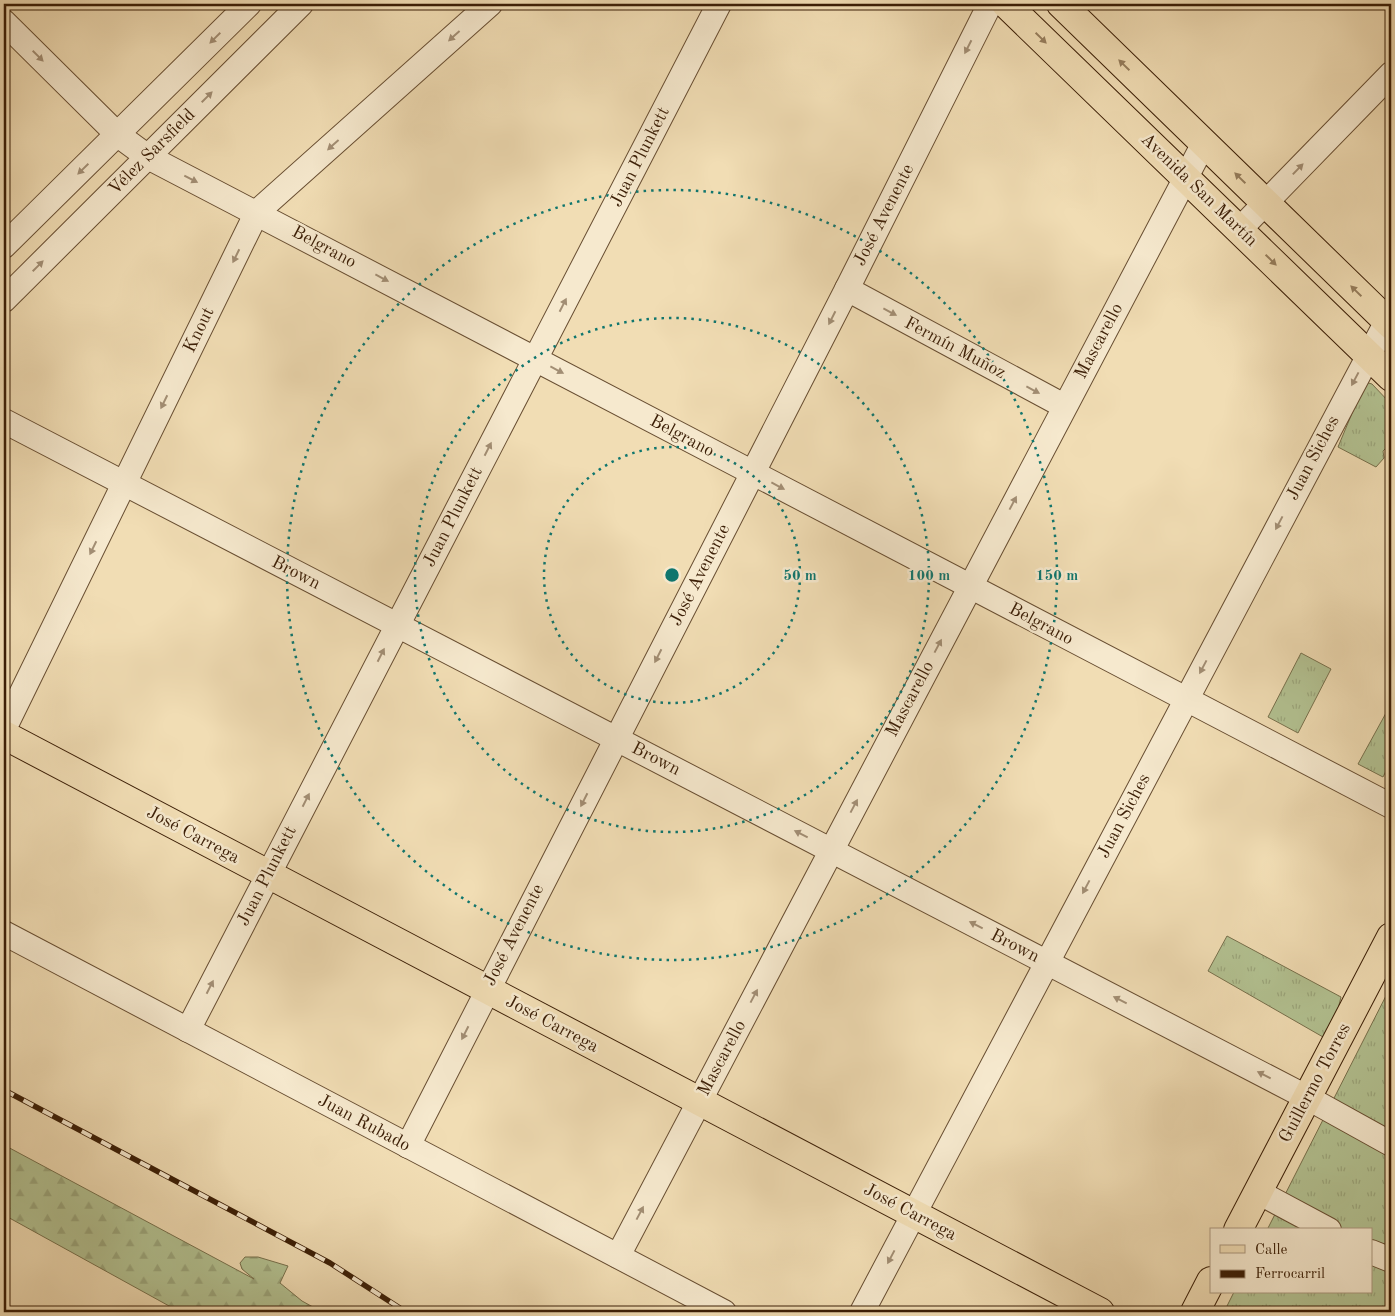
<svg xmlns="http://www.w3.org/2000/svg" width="1395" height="1316" viewBox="0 0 1395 1316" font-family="'Old Standard TT',serif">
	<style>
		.grass { fill: url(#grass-tufts); stroke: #77704c }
		.forest { fill: url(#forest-firs); stroke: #77704c }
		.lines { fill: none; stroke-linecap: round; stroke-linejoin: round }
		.minor-casing { stroke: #684e32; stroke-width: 26 }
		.major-casing { stroke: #3b1e06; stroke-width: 30 }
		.minor { stroke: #f6e9ce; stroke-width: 24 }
		.major { stroke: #f1ddb4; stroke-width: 28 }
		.rail-casing { stroke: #3b1e06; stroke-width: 5.5 }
		.rail { stroke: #f6e9ce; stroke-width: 4; stroke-dasharray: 11; stroke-linecap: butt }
		.oneway { fill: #a28e74 }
		.oneway2 { fill: #967e5d }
		.ring { fill: none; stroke: #0f766e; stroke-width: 2.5; stroke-dasharray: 2.5 5 }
		.labels { text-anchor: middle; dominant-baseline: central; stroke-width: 5; stroke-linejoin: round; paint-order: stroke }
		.street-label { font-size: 18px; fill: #3b1e06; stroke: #f6e9ce }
		.centre { fill: #0f766e; stroke: #f6e9ce; stroke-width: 2.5 }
		.ring-label { font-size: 15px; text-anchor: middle; font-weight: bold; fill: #0f766e; stroke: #f6e9ce; stroke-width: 5; stroke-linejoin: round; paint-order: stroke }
	</style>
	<defs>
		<pattern id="grass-tufts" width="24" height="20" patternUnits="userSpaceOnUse" patternTransform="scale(1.25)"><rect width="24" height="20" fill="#b3c292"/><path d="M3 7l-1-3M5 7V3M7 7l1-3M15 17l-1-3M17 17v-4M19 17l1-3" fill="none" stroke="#9ba67c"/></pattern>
		<pattern id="forest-firs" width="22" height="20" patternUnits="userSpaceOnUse" patternTransform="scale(1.25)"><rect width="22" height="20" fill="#b3c292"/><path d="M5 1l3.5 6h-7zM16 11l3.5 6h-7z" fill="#9ba67c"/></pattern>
	</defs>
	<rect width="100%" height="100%" fill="#f1ddb4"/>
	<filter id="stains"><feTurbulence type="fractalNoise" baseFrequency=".004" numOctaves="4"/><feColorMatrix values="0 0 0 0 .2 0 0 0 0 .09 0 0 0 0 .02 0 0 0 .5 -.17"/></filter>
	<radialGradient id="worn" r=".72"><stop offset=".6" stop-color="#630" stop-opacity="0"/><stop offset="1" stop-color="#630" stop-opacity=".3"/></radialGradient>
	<g class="grass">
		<path d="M 1365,382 L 1372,384 L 1391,404 L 1391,443 L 1383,451 L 1384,458 L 1376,467 L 1338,447 Z"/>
		<path d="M 1301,653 L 1331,669 L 1298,733 L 1268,717 Z"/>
		<path d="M 1386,713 L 1391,715 L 1391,761 L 1383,777 L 1358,764 Z"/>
		<path d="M 1227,936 L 1341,997 L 1330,1041 L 1208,971 Z"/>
		<path d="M 1391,986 L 1391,1312 L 1224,1312 L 1234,1292 L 1371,1292 L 1371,1230 L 1267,1230 Z"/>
	</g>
	<path class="forest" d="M 4,1145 L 254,1279 L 242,1269 L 240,1263 L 245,1257 L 258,1257 L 288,1266 L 280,1283 L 302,1301 L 322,1312 L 180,1312 L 4,1215 Z"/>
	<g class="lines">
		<defs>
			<g id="minor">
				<path d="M 4,22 L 118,135 L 148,157 L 1391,806"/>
				<path d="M 1240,229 L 1391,74"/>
				<path d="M 4,246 L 249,4"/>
				<path d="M 847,289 L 1064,406"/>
				<path d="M 4,300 L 301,4"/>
				<path d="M 4,421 L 1308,1098 L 1391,1144"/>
				<path d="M 4,729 L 257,212 L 490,4"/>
				<path d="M 4,933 L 724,1312"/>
				<path d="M 188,1030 L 719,4"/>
				<path d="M 408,1146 L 847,289 L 990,4"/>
				<path d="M 1258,1192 L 1329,1230"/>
				<path d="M 1371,1252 L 1391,1260"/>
				<path d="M 618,1256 L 1204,143"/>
				<path d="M 862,1312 L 1387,321"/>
			</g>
			<g id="major">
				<path d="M 1006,4 L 1391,377"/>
				<path d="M 1061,4 L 1391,325"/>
				<path d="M 4,735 L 1100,1312"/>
				<path d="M 1238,1230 L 1391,937"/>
				<path d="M 1195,1312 L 1211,1281"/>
			</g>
		</defs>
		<use href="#minor" class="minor-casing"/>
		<use href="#major" class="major-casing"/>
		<use href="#minor" class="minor"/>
		<use href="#major" class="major"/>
		<defs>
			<path id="rail" d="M 4,1090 L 330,1263 L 406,1312"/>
		</defs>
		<use href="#rail" class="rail-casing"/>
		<use href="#rail" class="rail"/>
	</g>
	<defs><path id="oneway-solid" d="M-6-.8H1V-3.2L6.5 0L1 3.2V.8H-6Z" transform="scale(1.25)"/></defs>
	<g class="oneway">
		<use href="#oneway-solid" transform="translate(454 36) rotate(138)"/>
		<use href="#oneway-solid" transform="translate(215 38) rotate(135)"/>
		<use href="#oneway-solid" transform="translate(968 47) rotate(117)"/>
		<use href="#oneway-solid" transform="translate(38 56) rotate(45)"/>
		<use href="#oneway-solid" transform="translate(207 97) rotate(-45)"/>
		<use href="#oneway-solid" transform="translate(333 145) rotate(138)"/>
		<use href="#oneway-solid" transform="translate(83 169) rotate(136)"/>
		<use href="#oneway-solid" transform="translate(1298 169) rotate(-46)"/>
		<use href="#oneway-solid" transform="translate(191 179) rotate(27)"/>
		<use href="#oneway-solid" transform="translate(236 256) rotate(116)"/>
		<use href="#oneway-solid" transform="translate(38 266) rotate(-45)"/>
		<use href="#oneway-solid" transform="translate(382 278) rotate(28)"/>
		<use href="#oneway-solid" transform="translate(563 305) rotate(-63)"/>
		<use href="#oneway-solid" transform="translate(890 312) rotate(28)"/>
		<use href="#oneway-solid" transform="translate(832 318) rotate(117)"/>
		<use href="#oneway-solid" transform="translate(557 370) rotate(28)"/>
		<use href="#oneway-solid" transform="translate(1355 379) rotate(118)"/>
		<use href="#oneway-solid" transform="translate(1033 390) rotate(28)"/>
		<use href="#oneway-solid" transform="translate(164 402) rotate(116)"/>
		<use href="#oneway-solid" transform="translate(488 449) rotate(-63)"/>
		<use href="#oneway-solid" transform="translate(778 486) rotate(28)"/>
		<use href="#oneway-solid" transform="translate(1013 503) rotate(-62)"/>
		<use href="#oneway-solid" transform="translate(1279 523) rotate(118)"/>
		<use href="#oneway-solid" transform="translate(93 548) rotate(116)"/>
		<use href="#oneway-solid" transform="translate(938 646) rotate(-62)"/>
		<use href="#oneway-solid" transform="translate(381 655) rotate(-63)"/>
		<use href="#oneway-solid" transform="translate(658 656) rotate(117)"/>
		<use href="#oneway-solid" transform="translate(1203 667) rotate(118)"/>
		<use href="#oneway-solid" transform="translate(306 800) rotate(-63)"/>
		<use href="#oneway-solid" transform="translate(584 800) rotate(117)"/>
		<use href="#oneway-solid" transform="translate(854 806) rotate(-62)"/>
		<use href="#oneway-solid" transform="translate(801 834) rotate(-153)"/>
		<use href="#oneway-solid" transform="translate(1086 887) rotate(118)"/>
		<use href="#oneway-solid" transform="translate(976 925) rotate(-153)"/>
		<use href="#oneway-solid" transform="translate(210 987) rotate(-63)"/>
		<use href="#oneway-solid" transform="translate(754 996) rotate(-62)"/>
		<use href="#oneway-solid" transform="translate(1120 1000) rotate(-153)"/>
		<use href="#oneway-solid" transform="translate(465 1033) rotate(117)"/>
		<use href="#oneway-solid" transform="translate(1264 1075) rotate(-153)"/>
		<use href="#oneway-solid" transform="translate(640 1213) rotate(-62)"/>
		<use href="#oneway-solid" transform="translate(891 1257) rotate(118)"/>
	</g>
	<g class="oneway2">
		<use href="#oneway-solid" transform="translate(1041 38) rotate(44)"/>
		<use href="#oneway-solid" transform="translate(1124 65) rotate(-136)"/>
		<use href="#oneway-solid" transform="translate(1240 178) rotate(-136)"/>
		<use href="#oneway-solid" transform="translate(1271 260) rotate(44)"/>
		<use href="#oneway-solid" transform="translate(1356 291) rotate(-136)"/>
	</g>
	<g class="ring">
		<circle cx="672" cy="575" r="128"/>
		<circle cx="672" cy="575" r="257"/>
		<circle cx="672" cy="575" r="385"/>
	</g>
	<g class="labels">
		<g class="street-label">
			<text transform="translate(152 152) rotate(-45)">Vélez Sarsfield</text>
			<text transform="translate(640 157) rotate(-63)">Juan Plunkett</text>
			<text transform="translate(1199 190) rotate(44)">Avenida San Martín</text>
			<text transform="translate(884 215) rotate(-63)">José Avenente</text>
			<text transform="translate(324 247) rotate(28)">Belgrano</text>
			<text transform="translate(199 330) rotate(-64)">Knout</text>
			<text transform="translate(1099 341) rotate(-62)">Mascarello</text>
			<text transform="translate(955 348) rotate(28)">Fermín Muñoz</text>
			<text transform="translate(682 436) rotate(28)">Belgrano</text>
			<text transform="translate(1313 458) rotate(-62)">Juan Siches</text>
			<text transform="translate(453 517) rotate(-63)">Juan Plunkett</text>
			<text transform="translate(296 573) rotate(27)">Brown</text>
			<text transform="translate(700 575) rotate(-63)">José Avenente</text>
			<text transform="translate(1041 624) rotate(28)">Belgrano</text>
			<text transform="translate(910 699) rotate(-62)">Mascarello</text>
			<text transform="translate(656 759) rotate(27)">Brown</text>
			<text transform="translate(1124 816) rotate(-62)">Juan Siches</text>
			<text transform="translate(193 835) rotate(28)">José Carrega</text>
			<text transform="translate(267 876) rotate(-63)">Juan Plunkett</text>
			<text transform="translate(514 935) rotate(-63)">José Avenente</text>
			<text transform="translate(1015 946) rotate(27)">Brown</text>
			<text transform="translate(552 1024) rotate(28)">José Carrega</text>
			<text transform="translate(722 1058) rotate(-62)">Mascarello</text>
			<text transform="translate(1315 1083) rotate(-62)">Guillermo Torres</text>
			<text transform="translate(364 1123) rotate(28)">Juan Rubado</text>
			<text transform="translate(910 1212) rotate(28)">José Carrega</text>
		</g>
	</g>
	<circle cx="672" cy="575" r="8" class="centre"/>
	<g class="ring-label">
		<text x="800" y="580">50 m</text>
		<text x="929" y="580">100 m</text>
		<text x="1057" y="580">150 m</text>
	</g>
	<rect width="1395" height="1316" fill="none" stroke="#f1ddb4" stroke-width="20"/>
	<rect x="5" y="5" width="1385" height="1306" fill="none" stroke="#3b1e06" stroke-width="2.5"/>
	<rect x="10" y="10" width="1375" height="1296" fill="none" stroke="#3b1e06"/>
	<rect x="1210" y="1228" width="162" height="65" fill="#f6e9ce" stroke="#ab987e"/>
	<rect x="1220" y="1245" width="25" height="8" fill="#f1ddb4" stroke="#ab987e"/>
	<text x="1255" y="1254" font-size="15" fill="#3b1e06">Calle</text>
	<rect x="1220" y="1270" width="25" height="8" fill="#3b1e06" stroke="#ab987e"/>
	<text x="1255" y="1278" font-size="15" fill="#3b1e06">Ferrocarril</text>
	<rect width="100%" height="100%" filter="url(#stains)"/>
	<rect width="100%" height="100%" fill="url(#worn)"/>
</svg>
